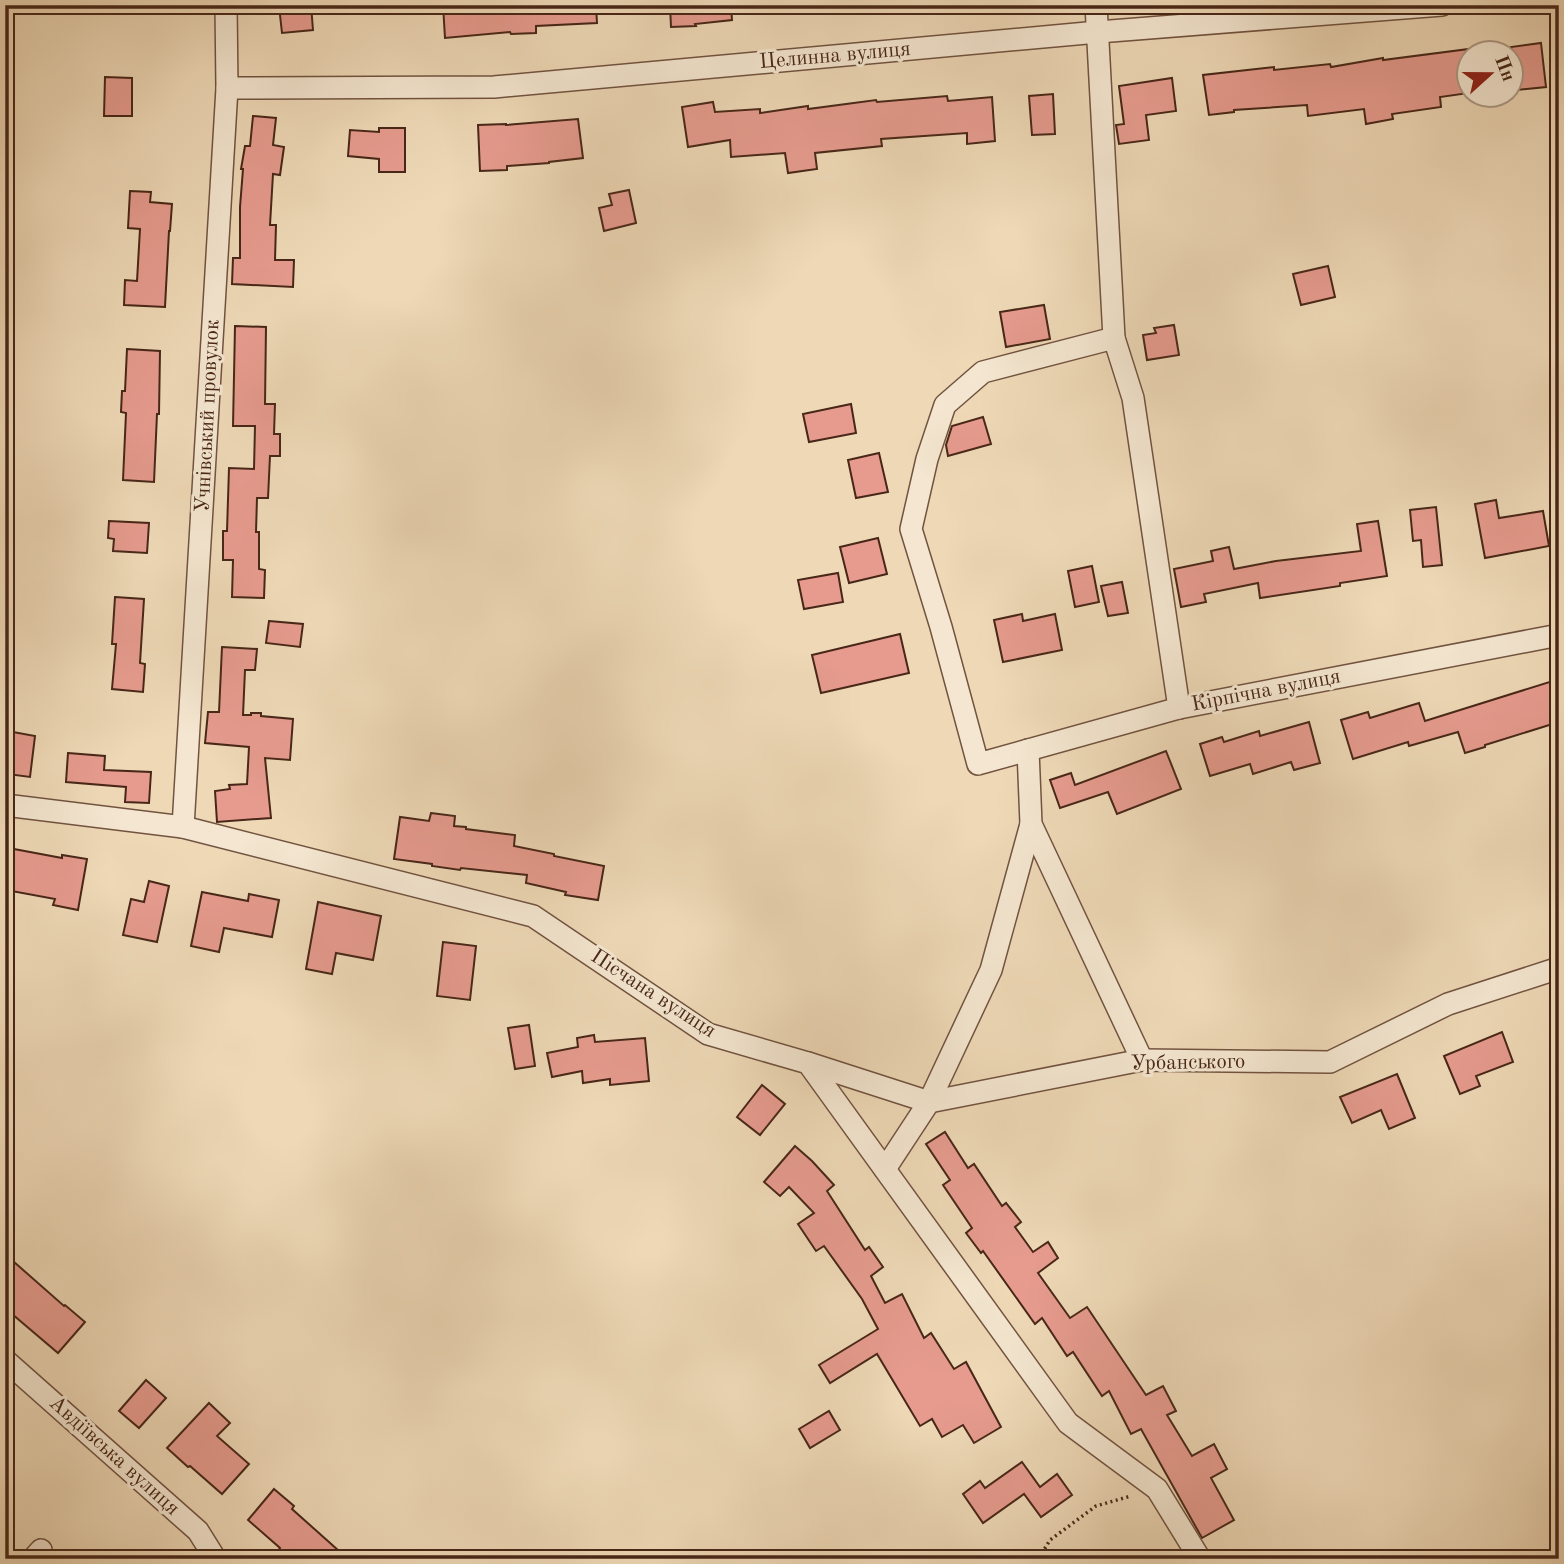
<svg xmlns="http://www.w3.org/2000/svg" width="1564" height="1564" viewBox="0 0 1564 1564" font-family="'Old Standard TT',serif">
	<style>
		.building { fill: #e69b8e; stroke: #482718; stroke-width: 2 }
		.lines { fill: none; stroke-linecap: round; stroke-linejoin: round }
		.street-casing { stroke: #725340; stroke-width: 24 }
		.path { stroke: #482718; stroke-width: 3.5; stroke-dasharray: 2 3.5; stroke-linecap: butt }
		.street { stroke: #f4e6d0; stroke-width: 21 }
		.labels { text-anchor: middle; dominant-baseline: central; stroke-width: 6; stroke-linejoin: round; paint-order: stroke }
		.street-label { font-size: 21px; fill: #482718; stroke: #f4e6d0 }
	</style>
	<rect width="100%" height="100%" fill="#eed8b6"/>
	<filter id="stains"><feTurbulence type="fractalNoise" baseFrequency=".00286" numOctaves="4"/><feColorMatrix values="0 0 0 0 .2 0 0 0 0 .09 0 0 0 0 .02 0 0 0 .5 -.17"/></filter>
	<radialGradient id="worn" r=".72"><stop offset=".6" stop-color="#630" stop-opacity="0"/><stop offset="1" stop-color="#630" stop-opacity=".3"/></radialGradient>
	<g class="building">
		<path d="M 290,5 L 311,5 L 313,30 L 282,33 L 279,6 Z"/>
		<path d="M 443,5 L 596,5 L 597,23 L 536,26 L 536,33 L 511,34 L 510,32 L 445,38 Z"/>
		<path d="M 670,5 L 731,5 L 732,20 L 695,24 L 696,26 L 671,27 Z"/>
		<path d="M 1541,43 L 1546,87 L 1517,90 L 1511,47 Z"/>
		<path d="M 1469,49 L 1469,93 L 1440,97 L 1441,107 L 1392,114 L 1393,119 L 1366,124 L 1364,109 L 1308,116 L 1307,105 L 1234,110 L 1234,112 L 1209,115 L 1203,75 L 1274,67 L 1274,70 L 1330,64 L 1331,67 L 1383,58 L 1383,60 Z"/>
		<path d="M 105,77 L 132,78 L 132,116 L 104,116 Z"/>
		<path d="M 1172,78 L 1176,111 L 1146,115 L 1149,140 L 1119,144 L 1116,125 L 1124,124 L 1119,86 Z"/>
		<path d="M 1053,94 L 1055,134 L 1032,135 L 1029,96 Z"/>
		<path d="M 947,96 L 948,101 L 992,97 L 995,141 L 967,144 L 967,133 L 881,139 L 882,146 L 815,153 L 817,169 L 788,173 L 785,153 L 731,157 L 730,140 L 688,147 L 682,107 L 713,102 L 715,112 L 760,109 L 760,113 L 808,106 L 808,109 L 876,100 L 877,102 Z"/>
		<path d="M 253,116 L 276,118 L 273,145 L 284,147 L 280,175 L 273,174 L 270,225 L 276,225 L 275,260 L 294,260 L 293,287 L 232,284 L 233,258 L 240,258 L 240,207 L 243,169 L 241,169 L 245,146 L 250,146 Z"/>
		<path d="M 578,119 L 583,158 L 549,162 L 549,163 L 507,166 L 507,170 L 480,171 L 478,125 L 506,124 L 506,125 Z"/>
		<path d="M 379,128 L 405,128 L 405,172 L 379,172 L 379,159 L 348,156 L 350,130 L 379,132 Z"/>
		<path d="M 629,190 L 636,223 L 604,231 L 599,208 L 612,205 L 609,194 Z"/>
		<path d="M 130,191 L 151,192 L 150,202 L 172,204 L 170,231 L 169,231 L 165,307 L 124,305 L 125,280 L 137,281 L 140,229 L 128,228 Z"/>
		<path d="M 1328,266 L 1335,297 L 1301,305 L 1293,274 Z"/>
		<path d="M 1044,305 L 1050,339 L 1006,347 L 1000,312 Z"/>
		<path d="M 1174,325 L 1179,355 L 1147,360 L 1143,335 L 1156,333 L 1154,328 Z"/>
		<path d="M 235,326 L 266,327 L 265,404 L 275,404 L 274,434 L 280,434 L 280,456 L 270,456 L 268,498 L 257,498 L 256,532 L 259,532 L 259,569 L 265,570 L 264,598 L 232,597 L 233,560 L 223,560 L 223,531 L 227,531 L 229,468 L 254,469 L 255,426 L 233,426 Z"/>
		<path d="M 127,349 L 160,351 L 159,414 L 157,414 L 154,482 L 123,480 L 126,413 L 121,412 L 122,391 L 125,391 Z"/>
		<path d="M 851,404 L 856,433 L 809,442 L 803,414 Z"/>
		<path d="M 983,417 L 991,444 L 948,456 L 946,445 L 952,426 Z"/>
		<path d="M 879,453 L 888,492 L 856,498 L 848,460 Z"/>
		<path d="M 1496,500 L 1499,518 L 1543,511 L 1549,546 L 1485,558 L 1475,504 Z"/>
		<path d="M 1436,507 L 1442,565 L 1423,567 L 1421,540 L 1413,541 L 1410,510 Z"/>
		<path d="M 109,521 L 149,523 L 147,553 L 113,551 L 114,539 L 108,538 Z"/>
		<path d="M 1378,521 L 1387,576 L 1340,583 L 1340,586 L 1260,598 L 1258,583 L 1204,594 L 1206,602 L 1181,607 L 1174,569 L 1213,561 L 1211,551 L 1229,547 L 1234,569 L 1276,561 L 1361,551 L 1357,524 Z"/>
		<path d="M 878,538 L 887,574 L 849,583 L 840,547 Z"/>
		<path d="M 1092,566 L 1099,602 L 1075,607 L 1068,571 Z"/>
		<path d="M 838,573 L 843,602 L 804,609 L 798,580 Z"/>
		<path d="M 1122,582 L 1128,613 L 1108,616 L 1101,586 Z"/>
		<path d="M 115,597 L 144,599 L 140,663 L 145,664 L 143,692 L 112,689 L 116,644 L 112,644 Z"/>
		<path d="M 1022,614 L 1023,621 L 1055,614 L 1062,650 L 1003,662 L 994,620 Z"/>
		<path d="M 269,621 L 303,624 L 300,647 L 266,643 Z"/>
		<path d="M 900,634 L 909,673 L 821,693 L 812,655 Z"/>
		<path d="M 222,647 L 257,649 L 255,670 L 245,670 L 243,715 L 251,715 L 251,713 L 261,713 L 261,716 L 293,719 L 290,760 L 265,758 L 271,818 L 217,822 L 215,791 L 230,789 L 229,785 L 247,784 L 249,747 L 205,743 L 208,712 L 219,712 Z"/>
		<path d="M 1559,679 L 1559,722 L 1485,745 L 1485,747 L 1465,753 L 1458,732 L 1409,746 L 1408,742 L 1353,759 L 1341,720 L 1368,712 L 1370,718 L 1419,703 L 1425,721 Z"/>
		<path d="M 1309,722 L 1320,763 L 1294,770 L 1291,762 L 1253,774 L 1250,764 L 1210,776 L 1200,744 L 1222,737 L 1224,742 L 1259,731 L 1260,736 Z"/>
		<path d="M 13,732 L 35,736 L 30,777 L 7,774 Z"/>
		<path d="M 1166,751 L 1181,789 L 1117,814 L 1108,792 L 1060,808 L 1050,780 L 1071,773 L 1075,785 Z"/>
		<path d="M 68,753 L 105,756 L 104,770 L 151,772 L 149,803 L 125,802 L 126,787 L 66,782 Z"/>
		<path d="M 431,813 L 455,816 L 454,826 L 466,827 L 466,829 L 515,835 L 514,846 L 554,854 L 554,856 L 604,866 L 598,900 L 565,895 L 566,892 L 526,883 L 527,875 L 461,868 L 460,870 L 432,866 L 432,864 L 394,859 L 400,817 L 429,821 Z"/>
		<path d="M 14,849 L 62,858 L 62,855 L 87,859 L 78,910 L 53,905 L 55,899 L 6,890 Z"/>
		<path d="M 149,881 L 169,886 L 157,942 L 123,935 L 131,899 L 144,902 Z"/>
		<path d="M 202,892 L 248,901 L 249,894 L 279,900 L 272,937 L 224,928 L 219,952 L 191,946 Z"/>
		<path d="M 318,902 L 381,916 L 373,960 L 336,953 L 332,974 L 306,969 Z"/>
		<path d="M 443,942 L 476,946 L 470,1000 L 437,996 Z"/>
		<path d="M 529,1025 L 535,1066 L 515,1069 L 508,1028 Z"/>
		<path d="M 1502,1032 L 1513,1062 L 1476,1076 L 1480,1086 L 1460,1094 L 1444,1056 Z"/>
		<path d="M 594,1035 L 595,1042 L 645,1038 L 649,1081 L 610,1085 L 610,1079 L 583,1083 L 582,1071 L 552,1077 L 547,1053 L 578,1047 L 577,1038 Z"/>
		<path d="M 1397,1074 L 1415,1118 L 1389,1129 L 1381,1110 L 1352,1123 L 1340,1097 Z"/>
		<path d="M 762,1085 L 785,1104 L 760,1135 L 737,1117 Z"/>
		<path d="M 945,1132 L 968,1168 L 974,1164 L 1002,1206 L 1006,1203 L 1021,1222 L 1015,1227 L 1033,1252 L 1048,1242 L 1058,1258 L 1038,1273 L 1070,1318 L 1087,1307 L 1146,1395 L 1163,1386 L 1176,1411 L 1167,1415 L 1192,1456 L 1214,1444 L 1227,1469 L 1211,1478 L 1234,1520 L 1202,1538 L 1141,1429 L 1131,1434 L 1109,1391 L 1102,1396 L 1073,1352 L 1067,1356 L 1042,1318 L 1035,1324 L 983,1251 L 981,1253 L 966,1233 L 972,1228 L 943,1185 L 950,1180 L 926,1144 Z"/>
		<path d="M 795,1146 L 812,1161 L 834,1185 L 827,1191 L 865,1250 L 869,1247 L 883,1267 L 871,1276 L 885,1303 L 902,1294 L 924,1338 L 931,1333 L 954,1369 L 966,1362 L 1001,1427 L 974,1443 L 963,1425 L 942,1437 L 932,1419 L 920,1426 L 877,1354 L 830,1383 L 819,1365 L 878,1329 L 862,1299 L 824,1246 L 816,1251 L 798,1224 L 814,1213 L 789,1187 L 780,1196 L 764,1182 Z"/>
		<path d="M 5,1254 L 64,1306 L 65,1305 L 85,1322 L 58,1353 L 5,1308 Z"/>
		<path d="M 146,1380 L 166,1398 L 139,1428 L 119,1411 Z"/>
		<path d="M 209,1403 L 230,1423 L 217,1436 L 249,1464 L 222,1494 L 190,1466 L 188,1467 L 167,1448 Z"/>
		<path d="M 829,1411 L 840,1430 L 810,1448 L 799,1429 Z"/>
		<path d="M 1022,1462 L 1040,1487 L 1057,1474 L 1072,1495 L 1041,1517 L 1024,1494 L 983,1523 L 963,1494 L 980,1481 L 985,1488 Z"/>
		<path d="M 274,1489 L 294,1506 L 292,1509 L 348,1559 L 287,1559 L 278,1551 L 280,1548 L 248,1520 Z"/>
	</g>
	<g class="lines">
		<defs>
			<g id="street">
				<path d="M 1096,5 L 1114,338 L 1133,398 L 1179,708"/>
				<path d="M 227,88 L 494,87 L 1098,32 L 1442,5"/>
				<path d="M 1114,338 L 983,372 L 945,405 L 927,459 L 911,529 L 941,627 L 978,764 L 1179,708 L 1559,635"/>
				<path d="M 1028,750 L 1031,824 L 1142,1060"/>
				<path d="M 5,805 L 183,827 L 533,916 L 708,1034 L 808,1063 L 1068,1423 L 1157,1489 L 1200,1559"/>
				<path d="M 183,827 L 227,88 L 226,5"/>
				<path d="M 808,1063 L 929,1102 L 1142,1060 L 1330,1062 L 1448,1004 L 1559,968"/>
				<path d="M 885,1169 L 929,1102 L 991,970 L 1031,824"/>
				<path d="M 5,1360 L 198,1531 L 213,1555 L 213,1559"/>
				<path d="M 33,1559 L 41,1550"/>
			</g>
		</defs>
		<use href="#street" class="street-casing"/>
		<path class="path" d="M 1042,1559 L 1042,1553 L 1050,1540 L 1096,1506 L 1131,1496"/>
		<use href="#street" class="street"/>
	</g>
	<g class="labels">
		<g class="street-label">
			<text transform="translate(835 56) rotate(-5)">Целинна вулиця</text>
			<text transform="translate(208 416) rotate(-87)">Учнівський провулок</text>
			<text transform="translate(1266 691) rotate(-11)">Кiрпiчна вулиця</text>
			<text transform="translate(653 994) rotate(33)">Пiсчана вулиця</text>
			<text transform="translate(1188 1063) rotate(-1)">Урбанського</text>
			<text transform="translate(114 1456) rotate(42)">Авдіївська вулиця</text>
		</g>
	</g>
	<rect width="1564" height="1564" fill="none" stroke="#eed8b6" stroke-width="28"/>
	<rect x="7" y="7" width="1550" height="1550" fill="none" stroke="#482718" stroke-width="3.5"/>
	<rect x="14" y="14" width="1536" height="1536" fill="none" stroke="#482718" stroke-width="2"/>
	<g transform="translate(1490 74) rotate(69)"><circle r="33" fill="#f4e6d0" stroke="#af9a86" stroke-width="2"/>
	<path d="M0-5L12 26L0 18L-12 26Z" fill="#8f2418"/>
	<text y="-10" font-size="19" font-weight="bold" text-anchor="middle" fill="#482718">Пн</text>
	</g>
	<rect width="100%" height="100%" filter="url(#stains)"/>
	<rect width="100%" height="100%" fill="url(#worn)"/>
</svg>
